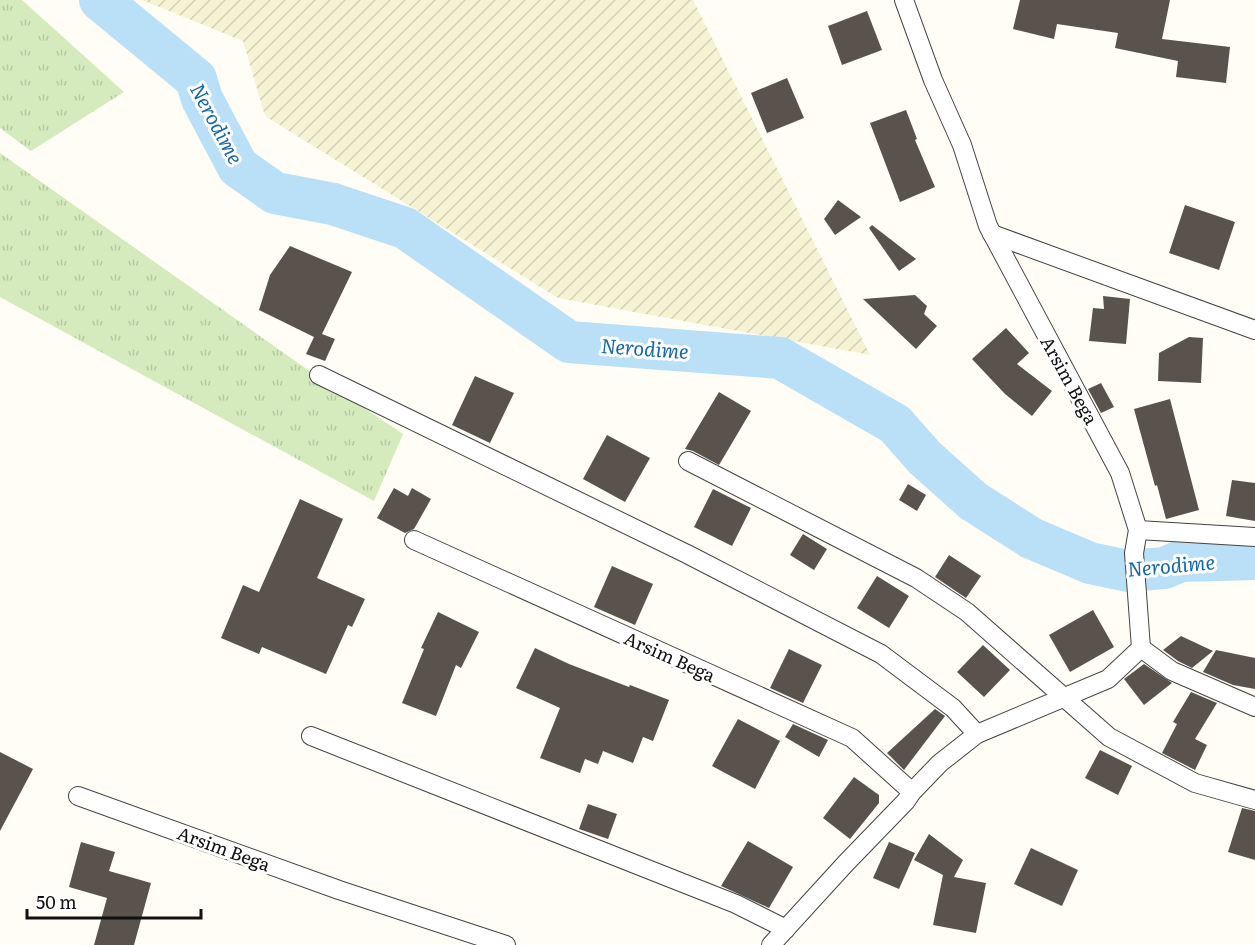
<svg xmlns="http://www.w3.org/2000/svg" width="1255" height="945" viewBox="0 0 1255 945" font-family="Literata,serif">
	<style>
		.farmland { fill: url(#farmland-furrows) }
		.grass { fill: url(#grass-tufts) }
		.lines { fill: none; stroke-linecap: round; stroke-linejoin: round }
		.river { stroke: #b9e0f7; stroke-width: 42 }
		.building { fill: #5a524d }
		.street-casing { stroke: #444; stroke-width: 20 }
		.street { stroke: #fff; stroke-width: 18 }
		.labels { text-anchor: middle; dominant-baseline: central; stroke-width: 6; stroke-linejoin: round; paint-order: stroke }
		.street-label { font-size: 18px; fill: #111; stroke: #fff }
		.water-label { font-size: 20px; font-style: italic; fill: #1768a6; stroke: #fff }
	</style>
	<defs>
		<pattern id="farmland-furrows" width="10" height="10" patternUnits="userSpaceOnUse" patternTransform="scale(1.5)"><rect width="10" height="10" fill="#f6f3d4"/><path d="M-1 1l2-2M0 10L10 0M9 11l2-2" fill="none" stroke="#d2cfb5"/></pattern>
		<pattern id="grass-tufts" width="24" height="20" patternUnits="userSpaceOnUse" patternTransform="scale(1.5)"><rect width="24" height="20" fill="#d5ebbd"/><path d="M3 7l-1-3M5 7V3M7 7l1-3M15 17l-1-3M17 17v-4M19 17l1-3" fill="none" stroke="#b6c8a1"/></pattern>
	</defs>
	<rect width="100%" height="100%" fill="#fffdf5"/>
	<path class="farmland" d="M 142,0 L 693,0 L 870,355 L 558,298 L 265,116 L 243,41 Z"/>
	<g class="grass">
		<path d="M 0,0 L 22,0 L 124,92 L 31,151 L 0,128 Z"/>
		<path d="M 0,153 L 318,377 L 403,434 L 374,501 L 0,297 Z"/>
	</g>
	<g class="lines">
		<path class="river" d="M 100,0 L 196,79 L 202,99 L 238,167 L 275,193 L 333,204 L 405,228 L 569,342 L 780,358 L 895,424 L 925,458 L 973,501 L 1031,538 L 1090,563 L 1128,571 L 1164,568 L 1181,561 L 1255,559"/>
	</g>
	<g class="building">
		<path d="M 1020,0 L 1170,0 L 1162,39 L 1230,47 L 1226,83 L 1176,77 L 1178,61 L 1115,48 L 1118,33 L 1057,24 L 1054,39 L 1013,29 Z"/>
		<path d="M 867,11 L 882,50 L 842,65 L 828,26 Z"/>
		<path d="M 787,78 L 804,118 L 767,133 L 751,93 Z"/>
		<path d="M 906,110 L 917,139 L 915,140 L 935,187 L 900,202 L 870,123 Z"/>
		<path d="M 838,200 L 861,217 L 835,235 L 824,219 Z"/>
		<path d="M 1185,205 L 1235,222 L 1219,270 L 1169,253 Z"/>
		<path d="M 872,225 L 916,259 L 899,271 L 869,228 Z"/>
		<path d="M 290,246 L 352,272 L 322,334 L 335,339 L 325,361 L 306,354 L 314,337 L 259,310 L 270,275 Z"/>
		<path d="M 915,295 L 927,306 L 924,314 L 937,326 L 916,349 L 863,299 Z"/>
		<path d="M 1103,296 L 1130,299 L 1126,344 L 1089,341 L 1093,308 L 1104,309 Z"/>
		<path d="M 1006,328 L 1029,353 L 1017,364 L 1052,391 L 1032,416 L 1005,394 L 972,359 Z"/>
		<path d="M 1189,337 L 1203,338 L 1201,383 L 1158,381 L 1159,353 Z"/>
		<path d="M 475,376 L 514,393 L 490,443 L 452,425 Z"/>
		<path d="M 1101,383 L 1114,407 L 1101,413 L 1088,389 Z"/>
		<path d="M 719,392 L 751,411 L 719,465 L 693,451 L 685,449 Z"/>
		<path d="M 1170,399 L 1199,510 L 1166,519 L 1157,485 L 1155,486 L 1134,409 Z"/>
		<path d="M 607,435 L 650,458 L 625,502 L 583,479 Z"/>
		<path d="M 1232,480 L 1255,483 L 1255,521 L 1226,516 Z"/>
		<path d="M 908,484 L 926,495 L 917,511 L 899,500 Z"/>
		<path d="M 394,488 L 408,496 L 412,488 L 431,499 L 414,529 L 405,533 L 377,518 Z"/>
		<path d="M 713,489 L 751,508 L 732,546 L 694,527 Z"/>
		<path d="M 300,499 L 343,519 L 317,578 L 365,599 L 352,627 L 348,625 L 326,674 L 262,647 L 259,654 L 221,638 L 243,585 L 259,592 Z"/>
		<path d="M 803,534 L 827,549 L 814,570 L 790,555 Z"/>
		<path d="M 949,555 L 981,576 L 966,598 L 935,577 Z"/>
		<path d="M 612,566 L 653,584 L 635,625 L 594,607 Z"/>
		<path d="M 877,576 L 909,596 L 889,628 L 857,608 Z"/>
		<path d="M 1093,610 L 1114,647 L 1070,672 L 1049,635 Z"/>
		<path d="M 438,612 L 479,632 L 461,668 L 456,665 L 436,716 L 402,703 L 424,649 L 421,648 Z"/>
		<path d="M 1181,636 L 1213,651 L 1192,668 L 1178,661 L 1163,650 Z"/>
		<path d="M 983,645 L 1010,670 L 984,697 L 957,672 Z"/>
		<path d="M 535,648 L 569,664 L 629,687 L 630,685 L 669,700 L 653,741 L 643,737 L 633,763 L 603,751 L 598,764 L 585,759 L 580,773 L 540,758 L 560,708 L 516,688 Z"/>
		<path d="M 789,649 L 822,665 L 803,703 L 770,688 Z"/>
		<path d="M 1216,650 L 1255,658 L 1255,689 L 1233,685 L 1203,672 Z"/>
		<path d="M 1144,664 L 1172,683 L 1144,705 L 1124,679 Z"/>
		<path d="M 1191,692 L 1217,703 L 1195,739 L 1207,745 L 1195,770 L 1162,753 L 1177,724 L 1173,722 Z"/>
		<path d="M 935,709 L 945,716 L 904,770 L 887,753 Z"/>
		<path d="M 738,719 L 780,741 L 755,789 L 712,766 Z"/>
		<path d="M 793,724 L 828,740 L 819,757 L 785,737 Z"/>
		<path d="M 1100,750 L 1132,766 L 1118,795 L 1085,778 Z"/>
		<path d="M 0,752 L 33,769 L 0,831 Z"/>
		<path d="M 854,777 L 879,795 L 879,803 L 850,839 L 823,818 Z"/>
		<path d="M 588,804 L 617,814 L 608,839 L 579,829 Z"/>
		<path d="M 1242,808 L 1255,811 L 1255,860 L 1228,852 Z"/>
		<path d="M 929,834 L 963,860 L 954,877 L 986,883 L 976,933 L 933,925 L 943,875 L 914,860 Z"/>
		<path d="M 748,841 L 793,867 L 769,908 L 721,886 Z"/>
		<path d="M 81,842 L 115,852 L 109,871 L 151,883 L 134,945 L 94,945 L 107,898 L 69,887 Z"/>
		<path d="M 889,842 L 915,853 L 899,889 L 873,878 Z"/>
		<path d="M 1031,848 L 1078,870 L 1062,906 L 1014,884 Z"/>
	</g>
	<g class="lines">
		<defs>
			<g id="street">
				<path d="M 992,234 L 1255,330"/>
				<path d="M 319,375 L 687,554 L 881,654 L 953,708 L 977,734"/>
				<path d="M 688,461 L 916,578 L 967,612 L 1109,737 L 1195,783 L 1255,800"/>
				<path d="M 1138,530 L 1255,537"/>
				<path d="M 414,540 L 852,738 L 912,792"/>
				<path d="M 1141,648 L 1172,671 L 1255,707"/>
				<path d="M 311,736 L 736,904 L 786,929"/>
				<path d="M 78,796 L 339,890 L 506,945"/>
				<path d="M 771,945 L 846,863 L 906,801 L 912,792 L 940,763 L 977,734 L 1108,679 L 1141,648 L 1134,553 L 1138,530 L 1120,473 L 988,226 L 962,145 L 933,80 L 904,0"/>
			</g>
		</defs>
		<use href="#street" class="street-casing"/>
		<use href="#street" class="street"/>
	</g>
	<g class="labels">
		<g class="street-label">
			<text transform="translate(1070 380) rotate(61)">Arsim Bega</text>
			<text transform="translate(670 656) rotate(24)">Arsim Bega</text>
			<text transform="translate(224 848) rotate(20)">Arsim Bega</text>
		</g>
		<g class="water-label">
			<text transform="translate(218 123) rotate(62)">Nerodime</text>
			<text transform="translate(645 347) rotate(4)">Nerodime</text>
			<text transform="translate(1171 564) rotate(-5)">Nerodime</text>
		</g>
	</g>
	<path d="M27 909v9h174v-9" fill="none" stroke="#111111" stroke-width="3"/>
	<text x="36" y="909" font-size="18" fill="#111111" stroke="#ffffff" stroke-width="4.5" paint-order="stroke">50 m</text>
</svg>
